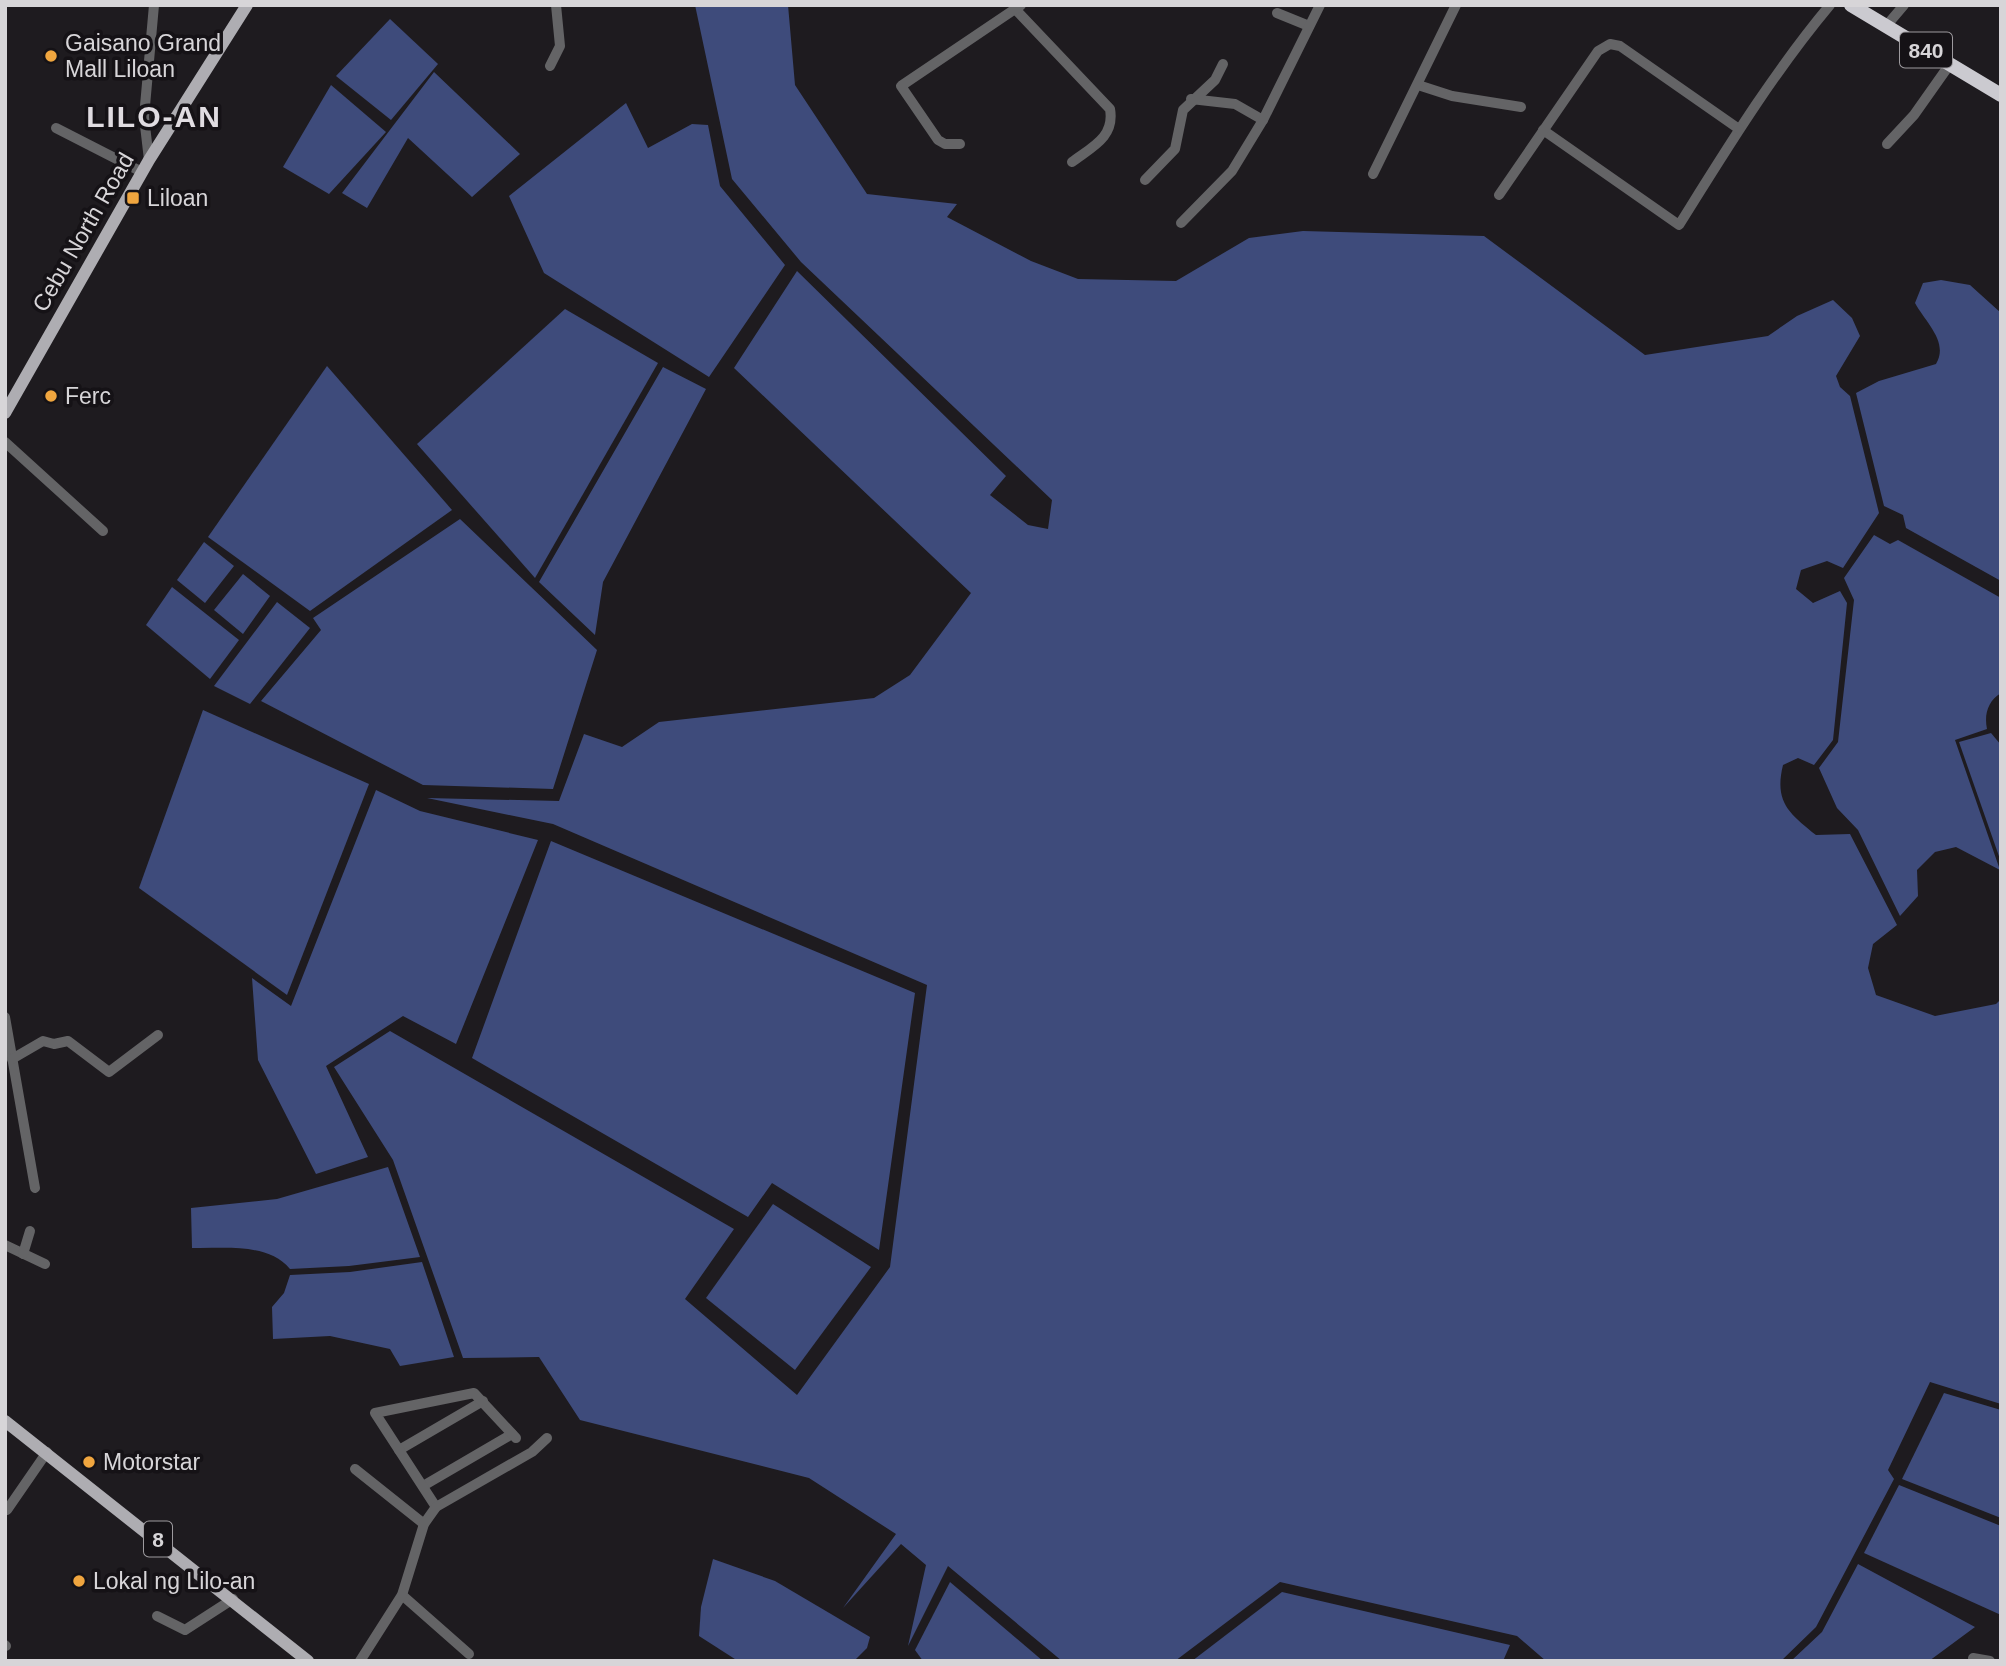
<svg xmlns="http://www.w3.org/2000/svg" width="2006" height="1666" viewBox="0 0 2006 1666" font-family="Arial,sans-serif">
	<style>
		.water { fill: #3e4b7b }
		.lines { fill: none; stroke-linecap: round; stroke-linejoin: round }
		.minor { stroke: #646466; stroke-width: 10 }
		.major { stroke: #aeadb2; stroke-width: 12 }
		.highway { stroke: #cbcad0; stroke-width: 14 }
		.poi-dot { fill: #f0a63f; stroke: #151216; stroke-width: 2.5 }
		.labels { text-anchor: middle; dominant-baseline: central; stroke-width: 7; stroke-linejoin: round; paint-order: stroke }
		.shield { fill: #151216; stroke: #9d9a9e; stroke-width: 2 }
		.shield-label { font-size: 21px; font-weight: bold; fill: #d7d5d8 }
		.poi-label { font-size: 23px; fill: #d7d5d8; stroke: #151216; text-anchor: start }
		.street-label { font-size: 23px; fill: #d7d5d8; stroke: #151216 }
		.district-label { font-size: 30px; font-weight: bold; letter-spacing: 2px; fill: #e0dce1; stroke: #151216 }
	</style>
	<rect width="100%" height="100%" fill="#1e1b1f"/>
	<g class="water">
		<path d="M 695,5 L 788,5 L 795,85 L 867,194 L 957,204 L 947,217 L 1031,261 L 1078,279 L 1176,281 L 1249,238 L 1303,231 L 1484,236 L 1645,355 L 1768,336 L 1797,316 L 1833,300 L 1852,318 L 1860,336 L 1836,376 L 1840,387 L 1850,396 L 1879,513 L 1843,568 L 1827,561 L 1801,570 L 1796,589 L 1813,603 L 1840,591 L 1847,603 L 1833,740 L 1814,765 L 1798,758 L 1783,765 C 1774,802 1789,813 1816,835 L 1850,834 L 1897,925 L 1873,944 L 1868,968 L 1876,995 L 1935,1016 L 1996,1004 L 2001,999 L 2001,1404 L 1930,1382 L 1888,1470 L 1894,1479 L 1816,1627 L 1781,1661 L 1546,1661 L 1517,1636 L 1280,1582 L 1175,1661 L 1062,1661 L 948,1566 L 908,1646 L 926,1565 L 901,1544 L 843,1608 L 896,1534 L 809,1478 L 580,1420 L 539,1357 L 463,1358 L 393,1160 L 334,1067 L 390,1031 L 734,1229 L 685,1299 L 797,1395 L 890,1267 L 927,985 L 553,824 L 427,798 L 559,801 L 584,734 L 622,747 L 659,722 L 874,698 L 910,675 L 971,593 L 734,368 L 797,271 L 1006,476 L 990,495 L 1028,525 L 1048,529 L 1052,500 L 801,262 L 732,179 Z"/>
		<path d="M 390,19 L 438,64 L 391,120 L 336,76 Z"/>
		<path d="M 434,72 L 520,154 L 472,197 L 408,138 L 367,208 L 342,193 Z"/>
		<path d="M 331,85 L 386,132 L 329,194 L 283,167 Z"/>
		<path d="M 626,103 L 648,148 L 692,124 L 708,125 L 720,186 L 785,265 L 709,377 L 544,273 L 509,196 Z"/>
		<path d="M 1941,280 L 1970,285 L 2001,313 L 2001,581 L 1906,528 L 1903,515 L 1884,506 L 1856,393 L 1879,381 L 1936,364 C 1949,342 1926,323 1915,303 L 1923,283 Z"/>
		<path d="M 565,309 L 658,363 L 535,578 L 417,444 Z"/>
		<path d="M 327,366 L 452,510 L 310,611 L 208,537 Z"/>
		<path d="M 663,367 L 706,389 L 603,582 L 595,635 L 539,582 Z"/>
		<path d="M 460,519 L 597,650 L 553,789 L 423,785 L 261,701 L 321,630 L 313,618 Z"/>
		<path d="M 1874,535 L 1890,544 L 1898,540 L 2001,598 L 2001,693 C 1988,701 1984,714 1987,729 L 1955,740 L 2000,870 L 1956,847 L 1935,852 L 1917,870 L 1918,896 L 1900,916 L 1858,830 L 1837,808 L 1819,768 L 1838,742 L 1854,600 L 1844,578 Z"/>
		<path d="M 204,542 L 234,566 L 205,603 L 177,580 Z"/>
		<path d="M 243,574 L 270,596 L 243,634 L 214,610 Z"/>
		<path d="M 172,587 L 239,640 L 210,679 L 146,625 Z"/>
		<path d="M 277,602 L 310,628 L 250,704 L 214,686 Z"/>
		<path d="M 203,710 L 369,784 L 287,995 L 139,888 Z"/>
		<path d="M 1991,733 L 2001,745 L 2001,862 L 1959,742 Z"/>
		<path d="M 376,790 L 420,811 L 538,840 L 456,1044 L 403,1016 L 326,1066 L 368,1157 L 316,1174 L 258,1060 L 252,978 L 291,1006 Z"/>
		<path d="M 551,841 L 915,993 L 879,1250 L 772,1183 L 748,1217 L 472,1058 Z"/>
		<path d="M 388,1167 L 420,1257 L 349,1266 L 290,1269 C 268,1242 224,1249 192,1248 L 191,1208 L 277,1199 Z"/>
		<path d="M 773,1204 L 871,1267 L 795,1370 L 706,1298 Z"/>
		<path d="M 422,1262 L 454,1357 L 400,1366 L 390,1349 L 330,1336 L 273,1339 L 272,1307 L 284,1293 L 290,1275 L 350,1272 Z"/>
		<path d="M 1944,1393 L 2001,1410 L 2001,1518 L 1902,1479 Z"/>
		<path d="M 1899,1485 L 2001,1526 L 2001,1615 L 1864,1553 Z"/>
		<path d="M 713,1559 L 775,1581 L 870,1637 L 867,1648 L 854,1661 L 738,1661 L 699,1636 L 701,1607 Z"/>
		<path d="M 1858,1564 L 1975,1627 L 1929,1661 L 1791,1661 L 1822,1632 Z"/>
		<path d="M 950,1582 L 1043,1661 L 923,1661 L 915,1650 Z"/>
		<path d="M 1282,1592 L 1510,1645 L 1503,1661 L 1192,1661 Z"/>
	</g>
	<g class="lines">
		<g class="minor">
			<path d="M 1016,10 L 1110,109 C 1115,137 1092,147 1072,162"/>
			<path d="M 1277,13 L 1309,26"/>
			<path d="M 1887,25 L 1904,5"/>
			<path d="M 550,66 L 560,46 L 556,5"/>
			<path d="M 1418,85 L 1452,96 L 1521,107"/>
			<path d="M 1191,99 L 1235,104 L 1263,120"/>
			<path d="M 56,128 L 142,172"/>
			<path d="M 1543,130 L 1679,225 C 1726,150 1773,73 1830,5"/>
			<path d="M 960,144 L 945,144 L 938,140 L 901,86 L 1021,5"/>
			<path d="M 1887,144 L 1914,115 L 1950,64"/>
			<path d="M 149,160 L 144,117 L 154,5"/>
			<path d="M 1373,174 L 1456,5"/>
			<path d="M 1145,180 L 1175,149 L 1183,110 L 1215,80 L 1223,64"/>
			<path d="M 1499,195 L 1598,51 L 1610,44 L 1620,46 L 1739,129"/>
			<path d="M 1181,223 L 1232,171 L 1263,120 L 1320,5"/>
			<path d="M 5,442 L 103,531"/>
			<path d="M 5,1017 L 35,1188"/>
			<path d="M 12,1059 L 43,1041 L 54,1044 L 68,1041 L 109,1072 L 158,1035"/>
			<path d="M 5,1245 L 45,1264"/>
			<path d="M 23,1254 L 30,1231"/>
			<path d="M 399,1450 L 483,1401"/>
			<path d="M 355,1469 L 424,1524"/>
			<path d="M 423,1486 L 512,1434"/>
			<path d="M 436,1507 L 375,1413 L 474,1393 L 516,1438"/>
			<path d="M 7,1510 L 47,1452"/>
			<path d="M 402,1595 L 469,1654"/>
			<path d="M 157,1616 L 185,1630 L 233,1599"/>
			<path d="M 5,1645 L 6,1646"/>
			<path d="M 1973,1658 L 1990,1661"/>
			<path d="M 360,1661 L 402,1595 L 424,1524 L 436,1507 L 532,1452 L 547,1438"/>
		</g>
		<g class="major">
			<path d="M 5,413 L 149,160 L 247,5"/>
			<path d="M 5,1421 L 308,1661"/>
		</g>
		<path class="highway" d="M 1851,5 L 2001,95"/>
	</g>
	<g class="poi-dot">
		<circle cx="51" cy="56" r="7"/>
		<rect x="126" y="191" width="14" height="14" rx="3.5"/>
		<circle cx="51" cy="396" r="7"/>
		<circle cx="89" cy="1462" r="7"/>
		<circle cx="79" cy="1581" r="7"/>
	</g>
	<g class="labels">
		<g class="shield">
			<rect x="1900" y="32.5" width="52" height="35" rx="5"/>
			<rect x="144" y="1521.5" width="28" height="35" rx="5"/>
		</g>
		<g class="shield-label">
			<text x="1926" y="50">840</text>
			<text x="158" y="1539">8</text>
		</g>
		<g class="poi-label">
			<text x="65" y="43">Gaisano Grand<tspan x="65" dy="26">Mall Liloan</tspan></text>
			<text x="147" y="198">Liloan</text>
			<text x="65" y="396">Ferc</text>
			<text x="103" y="1462">Motorstar</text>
			<text x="93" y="1581">Lokal ng Lilo-an</text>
		</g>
		<g class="street-label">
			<text transform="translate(83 232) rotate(-60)">Cebu North Road</text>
		</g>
		<g class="district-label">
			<text x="154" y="116">LILO-AN</text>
		</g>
	</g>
	<rect width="2006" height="1666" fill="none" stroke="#d7d5d8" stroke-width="14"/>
</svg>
